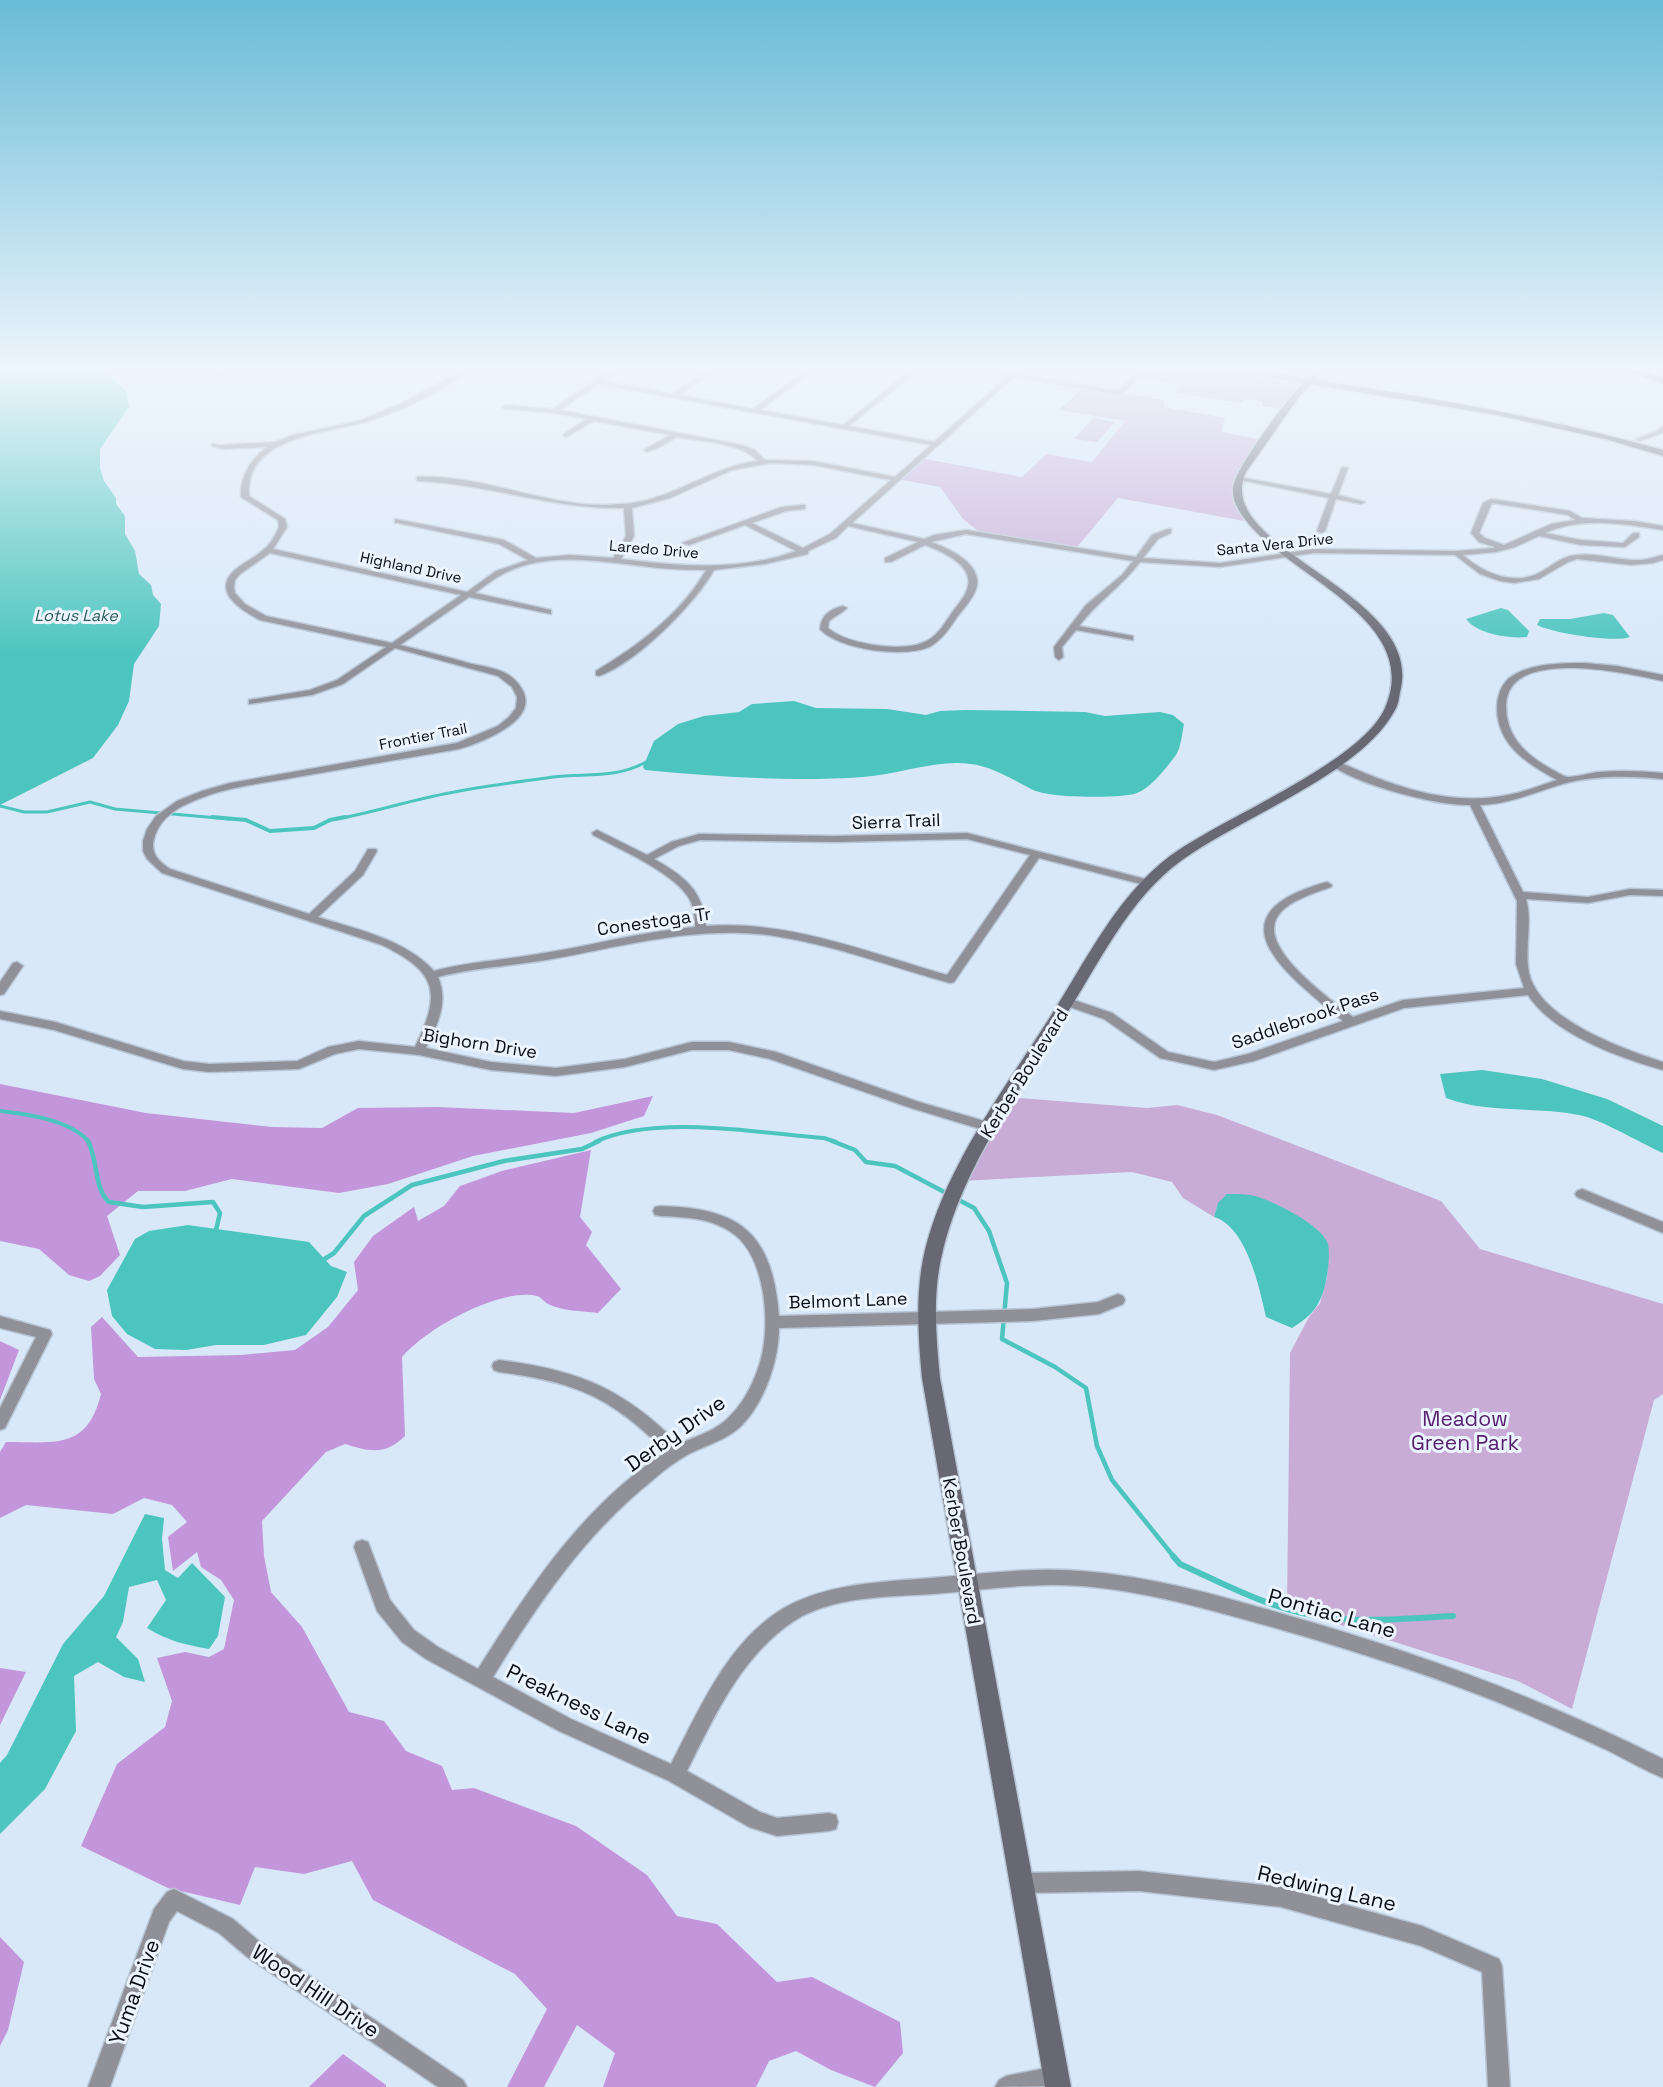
<svg xmlns="http://www.w3.org/2000/svg" width="1663" height="2087" viewBox="0 0 1663 2087" font-family="'Space Grotesk',sans-serif">
	<style>
		.green { fill: #c8acd6 }
		.forest { fill: #c395da }
		.water { fill: #4bc5be }
		.lines { fill: none; stroke-linecap: round; stroke-linejoin: round }
		.stream-far3 { stroke: #4bc5be; stroke-width: 3 }
		.stream-far2 { stroke: #4bc5be; stroke-width: 4 }
		.stream-far1 { stroke: #4bc5be; stroke-width: 4.5 }
		.stream { stroke: #4bc5be; stroke-width: 6 }
		.street-casing { stroke: #b7c5d4; stroke-width: 3 }
		.secondary-casing { stroke: #b7c5d4; stroke-width: 3 }
		.primary-casing { stroke: #b7c5d4; stroke-width: 3 }
		.street { fill: #909099; fill-rule: evenodd }
		.secondary { fill: #676874; fill-rule: evenodd }
		.primary { fill: #4b4b5a; fill-rule: evenodd }
		.labels { text-anchor: middle; dominant-baseline: central; stroke-width: 6; stroke-linejoin: round; paint-order: stroke }
		.far-street-label { font-size: 15px; fill: #070c11; stroke: #ecf5ff }
		.far-water-label { font-size: 16px; font-style: italic; fill: #295c58; stroke: #ecf5ff }
		.street-label { font-size: 18px; fill: #070c11; stroke: #ecf5ff }
		.near-park-label { font-size: 21px; fill: #582070; stroke: #ecf5ff }
		.near-street-label { font-size: 21px; fill: #070c11; stroke: #ecf5ff }
	</style>
	<rect width="100%" height="100%" fill="#d9e8f9"/>
	<g class="green">
		<path d="M 1145,367 L 1218,367 L 1308,381 L 1286,409 L 1263,406 L 1262,401 L 1245,399 L 1241,403 L 1176,393 L 1182,385 L 1145,379 L 1143,381 L 1133,380 Z"/>
		<path d="M 1091,388 L 1164,400 L 1164,407 L 1225,418 L 1221,432 L 1265,440 L 1239,480 L 1239,501 L 1250,522 L 1118,498 L 1074,551 L 981,533 L 964,520 L 940,487 L 897,479 L 920,458 L 1022,477 L 1046,454 L 1092,462 L 1125,421 L 1059,410 L 1082,389 Z"/>
		<path d="M 1093,418 L 1115,422 L 1097,442 L 1074,439 Z"/>
		<path d="M 1006,1097 L 1147,1108 L 1177,1105 L 1217,1115 L 1441,1201 L 1480,1249 L 1663,1304 L 1663,1394 L 1654,1400 L 1572,1709 L 1518,1681 L 1287,1608 L 1290,1353 L 1309,1317 L 1320,1303 L 1327,1278 L 1328,1244 L 1218,1203 L 1214,1217 L 1183,1198 L 1172,1182 L 1132,1172 L 961,1181 Z"/>
	</g>
	<g class="forest">
		<path d="M 0,1084 L 146,1113 L 272,1127 L 322,1128 L 358,1108 L 437,1107 L 574,1113 L 653,1096 L 644,1116 L 591,1133 L 473,1156 L 388,1184 L 339,1193 L 232,1179 L 185,1191 L 138,1191 L 107,1216 L 120,1255 L 100,1276 L 89,1281 L 69,1275 L 39,1249 L 0,1241 Z"/>
		<path d="M 591,1150 L 580,1217 L 592,1232 L 586,1245 L 621,1289 L 598,1313 C 582,1311 562,1311 548,1304 C 544,1302 541,1297 537,1296 C 500,1287 425,1329 402,1357 L 405,1436 C 386,1455 370,1452 345,1444 L 326,1452 L 262,1521 L 264,1556 L 271,1592 L 302,1627 L 349,1712 L 384,1721 L 406,1751 L 442,1766 L 452,1790 L 474,1788 L 576,1826 L 647,1875 L 677,1916 L 717,1924 L 777,1982 L 812,1977 L 900,2022 L 903,2053 L 875,2087 L 831,2070 L 796,2051 L 769,2061 L 756,2087 L 603,2087 L 615,2053 L 577,2025 L 544,2087 L 507,2087 L 547,2009 L 515,1974 L 373,1900 L 352,1861 L 304,1874 L 255,1867 L 240,1905 L 168,1888 L 81,1846 L 117,1764 L 165,1727 L 172,1701 L 157,1658 L 185,1652 L 209,1657 L 224,1649 L 234,1600 L 221,1580 L 201,1567 L 197,1552 L 173,1571 L 168,1537 L 187,1522 L 172,1505 L 144,1498 L 113,1514 L 26,1505 L 0,1518 L 0,1452 L 6,1442 C 56,1442 87,1450 101,1394 L 94,1379 L 91,1327 L 102,1317 L 138,1357 L 241,1355 L 295,1350 L 328,1327 L 358,1290 L 354,1262 L 373,1236 L 414,1207 L 418,1221 L 444,1206 L 460,1186 L 502,1171 Z"/>
		<path d="M 0,1341 L 19,1350 L 0,1400 Z"/>
		<path d="M 0,1668 L 26,1672 L 0,1725 Z"/>
		<path d="M 0,1937 L 24,1962 L 8,2030 L 0,2046 Z"/>
		<path d="M 343,2054 L 386,2085 L 386,2087 L 309,2087 Z"/>
	</g>
	<g class="water">
		<path d="M 0,367 L 100,367 L 127,392 L 129,407 L 100,449 L 100,468 L 104,481 L 116,498 L 116,504 L 125,516 L 125,534 L 135,551 L 139,574 L 151,585 L 153,595 L 161,604 L 159,626 L 134,664 L 129,701 L 118,725 L 93,758 L 0,805 Z"/>
		<path d="M 1501,608 L 1508,610 L 1529,631 L 1527,637 C 1509,639 1477,634 1466,619 Z"/>
		<path d="M 1604,613 L 1613,615 L 1630,637 C 1615,643 1552,633 1537,625 L 1540,619 L 1570,619 Z"/>
		<path d="M 794,701 L 816,708 L 887,709 L 926,715 L 940,711 L 966,710 L 1085,712 L 1105,716 L 1160,712 L 1173,715 L 1184,724 C 1182,734 1181,747 1176,755 C 1167,767 1151,788 1137,793 C 1121,799 1049,798 1033,790 C 1013,780 994,767 971,764 C 936,759 898,775 863,777 C 791,782 717,777 645,770 L 643,767 L 654,741 L 678,724 L 704,716 L 739,712 L 752,704 Z"/>
		<path d="M 1482,1070 L 1542,1079 L 1607,1099 L 1663,1126 L 1663,1153 C 1640,1143 1601,1119 1579,1115 C 1535,1106 1488,1114 1446,1098 L 1440,1074 Z"/>
		<path d="M 1227,1194 C 1236,1194 1246,1194 1255,1196 C 1273,1201 1322,1225 1328,1244 C 1330,1253 1328,1272 1326,1281 C 1321,1305 1312,1316 1292,1328 L 1266,1317 C 1259,1287 1247,1227 1214,1217 L 1218,1203 Z"/>
		<path d="M 188,1225 L 309,1242 L 331,1266 L 347,1272 L 337,1297 L 306,1335 L 264,1345 L 216,1345 L 186,1350 L 155,1349 L 127,1334 L 112,1316 L 107,1290 L 135,1239 L 149,1231 Z"/>
		<path d="M 145,1514 L 164,1518 L 162,1539 L 165,1570 L 178,1578 L 192,1563 L 225,1597 L 218,1636 L 209,1649 C 186,1645 168,1641 147,1628 L 166,1600 L 157,1580 L 129,1587 L 123,1622 L 116,1637 L 138,1659 L 145,1682 L 124,1677 L 98,1662 L 74,1676 L 76,1731 L 45,1789 L 0,1834 L 0,1763 L 7,1755 L 63,1644 L 104,1596 Z"/>
	</g>
	<g class="lines">
		<g class="stream-far3">
			<path d="M 0,806 L 24,812 L 47,812 L 90,802 L 115,809 L 230,819"/>
			<path d="M 337,819 C 375,812 411,800 449,793 C 483,786 518,782 553,777 C 585,773 616,779 646,762"/>
		</g>
		<g class="stream-far2">
			<path d="M 212,817 L 246,820 L 270,831 L 314,828 L 330,820 L 345,817"/>
			<path d="M 0,1111 C 27,1114 71,1120 89,1142"/>
			<path d="M 595,1142 C 655,1114 758,1133 824,1138 L 836,1142"/>
		</g>
		<g class="stream-far1">
			<path d="M 88,1141 C 98,1160 94,1189 109,1202 L 143,1207 L 213,1202 L 220,1213 L 216,1230"/>
			<path d="M 832,1141 L 855,1150 L 866,1162 L 895,1166 L 948,1194"/>
			<path d="M 957,1199 L 974,1208 L 989,1231 L 1007,1283 L 1002,1339 L 1055,1367 L 1086,1388 L 1097,1446 L 1112,1480 L 1174,1557"/>
			<path d="M 323,1260 L 334,1253 L 364,1216 L 412,1185 L 504,1161 L 582,1149 L 599,1141"/>
		</g>
		<path class="stream" d="M 1173,1556 L 1180,1564 C 1226,1585 1272,1610 1323,1617 C 1365,1623 1411,1618 1453,1616"/>
		<defs>
			<g id="street">
				<path d="M 227,367 L 236,367 L 218,376 L 213,375 Z"/>
				<path d="M 468,367 L 476,367 C 447,388 411,406 378,418 C 336,434 244,432 249,496 L 285,519 L 287,527 L 273,549 L 467,592 L 496,571 L 528,560 L 499,544 L 398,523 L 395,523 L 395,519 L 504,540 L 536,558 L 570,555 L 613,558 L 626,536 L 624,508 C 555,510 489,484 420,481 L 417,481 L 417,477 C 432,476 448,478 463,480 C 510,487 556,505 604,505 C 621,504 638,504 654,498 C 690,487 721,465 758,461 C 742,443 700,441 677,437 L 658,448 L 647,452 L 644,450 C 651,445 661,441 670,435 L 594,421 L 566,437 L 563,435 L 564,434 L 587,419 L 554,413 L 505,409 L 502,407 L 505,405 L 553,409 L 615,367 L 623,367 L 603,381 L 672,394 L 712,367 L 720,367 L 679,395 L 753,409 L 812,367 L 819,367 L 760,410 L 843,425 L 915,367 L 922,367 L 849,426 L 934,442 L 1008,376 L 959,367 L 975,367 L 1011,373 L 1018,367 L 1025,367 L 1018,374 L 1119,391 L 1141,367 L 1148,367 L 1121,395 L 1014,377 L 852,523 L 924,539 L 934,535 L 966,530 L 1136,557 L 1152,535 L 1168,529 L 1171,529 L 1171,533 L 1158,539 L 1143,558 L 1220,563 L 1314,549 L 1457,551 L 1493,548 L 1495,547 L 1479,542 L 1471,533 L 1483,503 L 1491,499 L 1570,511 L 1582,518 L 1633,521 L 1663,526 L 1663,530 C 1624,524 1582,516 1545,533 L 1581,540 L 1623,543 L 1633,533 L 1639,533 L 1639,537 L 1625,547 L 1581,545 L 1539,536 L 1515,547 L 1496,552 L 1463,555 C 1483,573 1513,586 1539,573 C 1552,566 1562,556 1576,555 C 1598,552 1619,561 1641,560 C 1649,559 1655,557 1663,555 L 1663,560 L 1653,563 L 1631,565 L 1577,559 L 1568,562 L 1539,579 L 1514,583 L 1500,581 L 1480,574 L 1455,555 L 1314,553 L 1220,567 L 1140,562 C 1122,586 1097,602 1079,626 L 1133,636 L 1133,640 L 1076,630 L 1062,647 L 1063,657 L 1059,660 L 1055,657 L 1054,647 L 1086,605 L 1122,575 L 1133,561 L 966,534 L 931,542 C 948,548 981,563 977,586 C 974,598 964,608 957,617 C 950,628 941,641 929,647 C 904,658 839,650 820,629 C 821,615 830,609 843,606 L 847,608 C 842,613 835,616 829,621 L 828,628 C 846,644 900,652 922,643 C 935,639 944,625 951,614 C 957,605 966,597 968,586 C 973,564 941,551 925,545 L 891,562 L 885,562 L 885,558 L 918,542 L 848,526 L 836,538 L 808,551 L 808,554 L 765,564 L 714,570 C 695,604 636,663 599,676 L 596,675 L 596,671 C 638,646 682,613 706,570 C 685,570 663,569 642,566 C 595,561 545,551 501,575 C 492,580 483,587 475,593 L 551,610 L 551,614 L 469,597 L 400,645 C 424,651 448,657 472,664 C 482,666 494,668 503,672 C 511,675 519,683 523,691 C 538,721 481,743 459,749 C 405,758 351,768 297,777 C 260,784 221,787 187,804 C 171,811 158,823 154,839 C 150,853 159,862 170,869 L 309,914 L 355,871 L 368,849 L 376,849 L 377,851 L 363,875 L 318,917 C 358,930 405,939 434,971 C 471,961 508,960 544,953 C 595,945 644,931 695,927 C 695,918 694,908 690,900 C 677,874 619,849 593,835 L 592,833 L 597,830 L 647,855 L 671,842 L 699,834 L 835,836 L 967,833 L 1153,881 L 1154,883 L 1153,885 L 1149,886 L 1039,858 L 954,982 L 950,983 C 892,967 834,945 775,936 C 697,924 621,947 546,960 C 510,966 473,968 438,977 C 449,1002 437,1026 426,1048 L 491,1062 L 556,1068 L 625,1059 L 692,1042 L 729,1042 L 776,1052 L 919,1102 L 991,1123 L 993,1126 L 991,1129 L 987,1131 L 911,1108 L 770,1059 L 729,1050 L 692,1050 L 625,1067 L 556,1076 L 491,1070 L 419,1055 L 359,1049 L 335,1054 L 299,1069 L 209,1072 L 183,1069 L 54,1030 L 0,1019 L 0,1011 L 55,1022 L 183,1061 L 209,1064 L 297,1061 L 328,1047 L 359,1041 L 415,1047 C 442,992 437,972 382,945 L 162,873 L 147,859 L 143,851 L 143,841 L 147,829 L 156,816 L 177,801 L 202,791 L 230,783 L 457,743 L 498,726 L 509,717 L 516,708 L 517,697 L 512,687 L 498,676 L 395,648 L 343,684 L 312,695 L 249,704 L 249,700 L 310,690 L 337,680 L 386,647 L 260,620 C 241,610 210,591 236,569 C 244,562 255,558 263,550 C 271,544 275,536 279,527 L 278,520 L 241,497 C 240,476 251,459 267,447 L 222,449 L 212,446 L 212,444 L 222,445 L 275,442 L 293,435 L 359,421 L 402,403 ZM 598,384 L 931,445 L 895,477 L 813,461 L 765,460 L 755,450 L 741,445 L 560,410 ZM 771,463 L 813,465 L 891,480 L 830,534 L 803,548 L 752,523 L 786,511 L 805,509 L 805,505 L 802,505 L 782,507 L 682,543 L 689,545 L 745,525 L 796,551 C 740,572 678,566 621,559 L 634,536 L 632,508 L 670,498 L 732,470 ZM 1492,503 L 1568,515 L 1575,520 L 1551,524 L 1504,545 L 1485,538 L 1479,533 ZM 270,553 L 461,595 L 392,643 L 266,616 L 245,604 L 235,593 L 234,587 L 235,580 L 240,574 ZM 967,839 L 1030,855 L 947,975 C 869,953 789,920 706,926 C 703,890 684,876 654,859 L 679,846 L 700,840 L 835,842 Z"/>
				<path d="M 1327,367 L 1335,367 L 1315,379 L 1310,378 Z"/>
				<path d="M 1663,426 L 1663,432 L 1660,434 L 1639,441 L 1636,439 L 1656,432 Z"/>
				<path d="M 1342,467 L 1348,468 L 1338,495 L 1365,502 L 1361,504 L 1336,499 L 1325,531 L 1321,533 L 1317,531 L 1329,498 L 1235,479 L 1239,477 L 1331,494 Z"/>
				<path d="M 1585,663 L 1617,666 L 1663,675 L 1663,681 C 1628,673 1539,654 1513,685 C 1508,691 1506,699 1506,706 C 1506,737 1526,755 1551,769 C 1556,771 1563,777 1568,777 C 1577,777 1589,773 1599,772 C 1620,770 1642,771 1663,773 L 1663,779 C 1631,776 1597,775 1566,783 C 1537,791 1511,804 1480,805 L 1523,892 L 1588,897 L 1630,889 L 1663,890 L 1663,896 L 1630,895 L 1588,903 L 1526,899 C 1533,922 1524,948 1529,973 C 1539,1019 1622,1049 1663,1062 L 1663,1070 C 1620,1058 1553,1034 1528,995 L 1404,1008 L 1254,1061 L 1214,1070 L 1160,1058 L 1104,1019 L 1064,1005 L 1062,1002 L 1064,999 L 1068,998 L 1112,1013 L 1168,1052 L 1214,1062 L 1248,1054 L 1343,1021 C 1287,975 1206,915 1327,882 L 1332,885 L 1331,887 C 1315,893 1287,901 1278,916 C 1256,948 1332,1000 1353,1017 L 1403,1000 L 1524,988 L 1516,964 L 1517,901 L 1470,805 C 1438,806 1353,784 1329,763 L 1334,760 L 1337,761 C 1392,786 1448,807 1508,795 C 1525,792 1541,785 1557,780 C 1528,764 1498,746 1497,709 C 1497,698 1500,687 1508,679 C 1528,663 1561,663 1585,663 Z"/>
				<path d="M 17,962 L 23,966 L 4,994 L 0,995 L 0,982 L 13,963 Z"/>
				<path d="M 1582,1189 L 1663,1222 L 1663,1233 L 1577,1197 L 1575,1194 L 1577,1191 Z"/>
				<path d="M 660,1206 C 742,1208 772,1234 779,1316 L 1033,1309 L 1098,1302 L 1118,1294 L 1123,1296 L 1125,1300 L 1123,1304 L 1099,1314 L 1033,1321 L 779,1328 C 779,1359 765,1401 743,1424 C 728,1440 706,1445 687,1455 C 675,1462 664,1470 654,1479 C 586,1533 538,1603 493,1677 L 571,1719 L 671,1764 C 700,1708 728,1641 784,1608 C 828,1583 882,1582 931,1578 C 981,1574 1031,1567 1081,1571 C 1150,1576 1217,1595 1283,1614 C 1414,1651 1541,1698 1663,1759 L 1663,1778 C 1644,1770 1627,1760 1609,1751 C 1581,1738 1552,1725 1524,1713 C 1444,1679 1362,1653 1279,1629 C 1214,1611 1148,1591 1081,1586 C 1031,1582 982,1590 933,1594 C 887,1597 833,1596 794,1621 C 741,1656 714,1717 687,1771 L 760,1812 L 777,1818 L 829,1813 L 836,1815 L 838,1822 L 836,1829 L 829,1831 L 777,1836 L 749,1827 L 669,1781 L 559,1731 L 426,1659 L 402,1642 L 377,1611 L 354,1547 L 356,1542 L 362,1540 L 368,1542 L 390,1600 L 414,1630 L 438,1647 L 478,1669 C 529,1588 584,1504 666,1452 C 611,1397 576,1382 499,1372 L 494,1370 L 492,1366 L 494,1362 L 499,1360 C 579,1370 622,1388 679,1444 C 697,1436 718,1430 731,1415 C 745,1401 756,1378 761,1359 C 771,1322 765,1254 731,1232 C 715,1221 696,1218 678,1217 C 670,1216 663,1217 655,1215 L 653,1211 L 655,1207 Z"/>
				<path d="M 0,1316 L 50,1330 L 52,1334 L 5,1428 L 0,1430 L 0,1408 L 36,1337 L 0,1328 Z"/>
				<path d="M 1139,1871 L 1281,1887 L 1422,1926 L 1499,1959 L 1502,1966 L 1510,2087 L 1488,2087 L 1482,1972 L 1421,1946 L 1281,1907 L 1139,1891 L 1023,1893 L 1016,1890 L 1013,1883 L 1016,1876 L 1023,1873 Z"/>
				<path d="M 174,1889 L 233,1919 L 260,1942 L 463,2080 L 467,2087 L 438,2087 L 246,1956 L 219,1933 L 177,1911 L 169,1922 L 110,2087 L 88,2087 L 154,1909 L 167,1892 Z"/>
				<path d="M 1056,2066 L 1063,2069 L 1066,2076 L 1063,2083 L 1056,2086 L 995,2087 L 999,2080 L 1006,2076 Z"/>
			</g>
			<path id="secondary" d="M 1212,367 L 1233,367 L 1308,379 L 1313,376 L 1317,378 L 1315,380 C 1433,398 1549,418 1663,450 L 1663,456 L 1605,439 L 1497,415 L 1311,384 L 1301,394 L 1246,472 C 1210,549 1421,590 1401,688 C 1399,695 1399,704 1395,710 C 1361,774 1241,817 1182,860 C 1128,899 1099,964 1064,1018 C 1019,1092 964,1165 943,1250 C 932,1292 936,1336 940,1378 L 1071,2087 L 1045,2087 L 922,1378 C 918,1336 915,1292 925,1250 C 947,1163 1005,1089 1052,1014 C 1087,959 1117,896 1170,856 C 1221,818 1361,763 1385,708 C 1423,621 1292,578 1248,523 C 1240,513 1232,502 1233,489 C 1233,470 1288,398 1303,383 Z"/>
			<path id="primary" d="M 1616,367 L 1629,367 L 1663,378 L 1663,383 Z"/>
		</defs>
		<use href="#street" class="street-casing"/>
		<use href="#secondary" class="secondary-casing"/>
		<use href="#primary" class="primary-casing"/>
		<use href="#street" class="street"/>
		<use href="#secondary" class="secondary"/>
		<use href="#primary" class="primary"/>
	</g>
	<linearGradient id="sky" x2="0" y2="1"><stop stop-color="#69bbd7"/><stop offset="0.56" stop-color="#eef5fc"/><stop offset="1" stop-color="#eef5fc" stop-opacity="0"/></linearGradient>
	<rect width="1663" height="659" fill="url(#sky)"/>
	<g class="labels">
		<g class="far-street-label">
			<text transform="translate(1275 544) rotate(-6)">Santa Vera Drive</text>
			<text transform="translate(654 549) rotate(5)">Laredo Drive</text>
			<text transform="translate(411 567) rotate(12)">Highland Drive</text>
			<text transform="translate(423 736) rotate(-11)">Frontier Trail</text>
		</g>
		<g class="far-water-label">
			<text x="76" y="615">Lotus Lake</text>
		</g>
		<g class="street-label">
			<text transform="translate(896 821) rotate(-2)">Sierra Trail</text>
			<text transform="translate(654 921) rotate(-8)">Conestoga Tr</text>
			<text transform="translate(1305 1018) rotate(-19)">Saddlebrook Pass</text>
			<text transform="translate(480 1043) rotate(9)">Bighorn Drive</text>
			<text transform="translate(1024 1073) rotate(-58)">Kerber Boulevard</text>
			<text transform="translate(848 1300) rotate(-2)">Belmont Lane</text>
			<text transform="translate(962 1551) rotate(80)">Kerber Boulevard</text>
		</g>
		<g class="near-park-label">
			<text x="1465" y="1418">Meadow<tspan x="1465" dy="24">Green Park</tspan></text>
		</g>
		<g class="near-street-label">
			<text transform="translate(675 1433) rotate(-35)">Derby Drive</text>
			<text transform="translate(1332 1613) rotate(16)">Pontiac Lane</text>
			<text transform="translate(579 1704) rotate(26)">Preakness Lane</text>
			<text transform="translate(1327 1888) rotate(13)">Redwing Lane</text>
			<text transform="translate(316 1991) rotate(34)">Wood Hill Drive</text>
			<text transform="translate(134 1992) rotate(-70)">Yuma Drive</text>
		</g>
	</g>
</svg>
